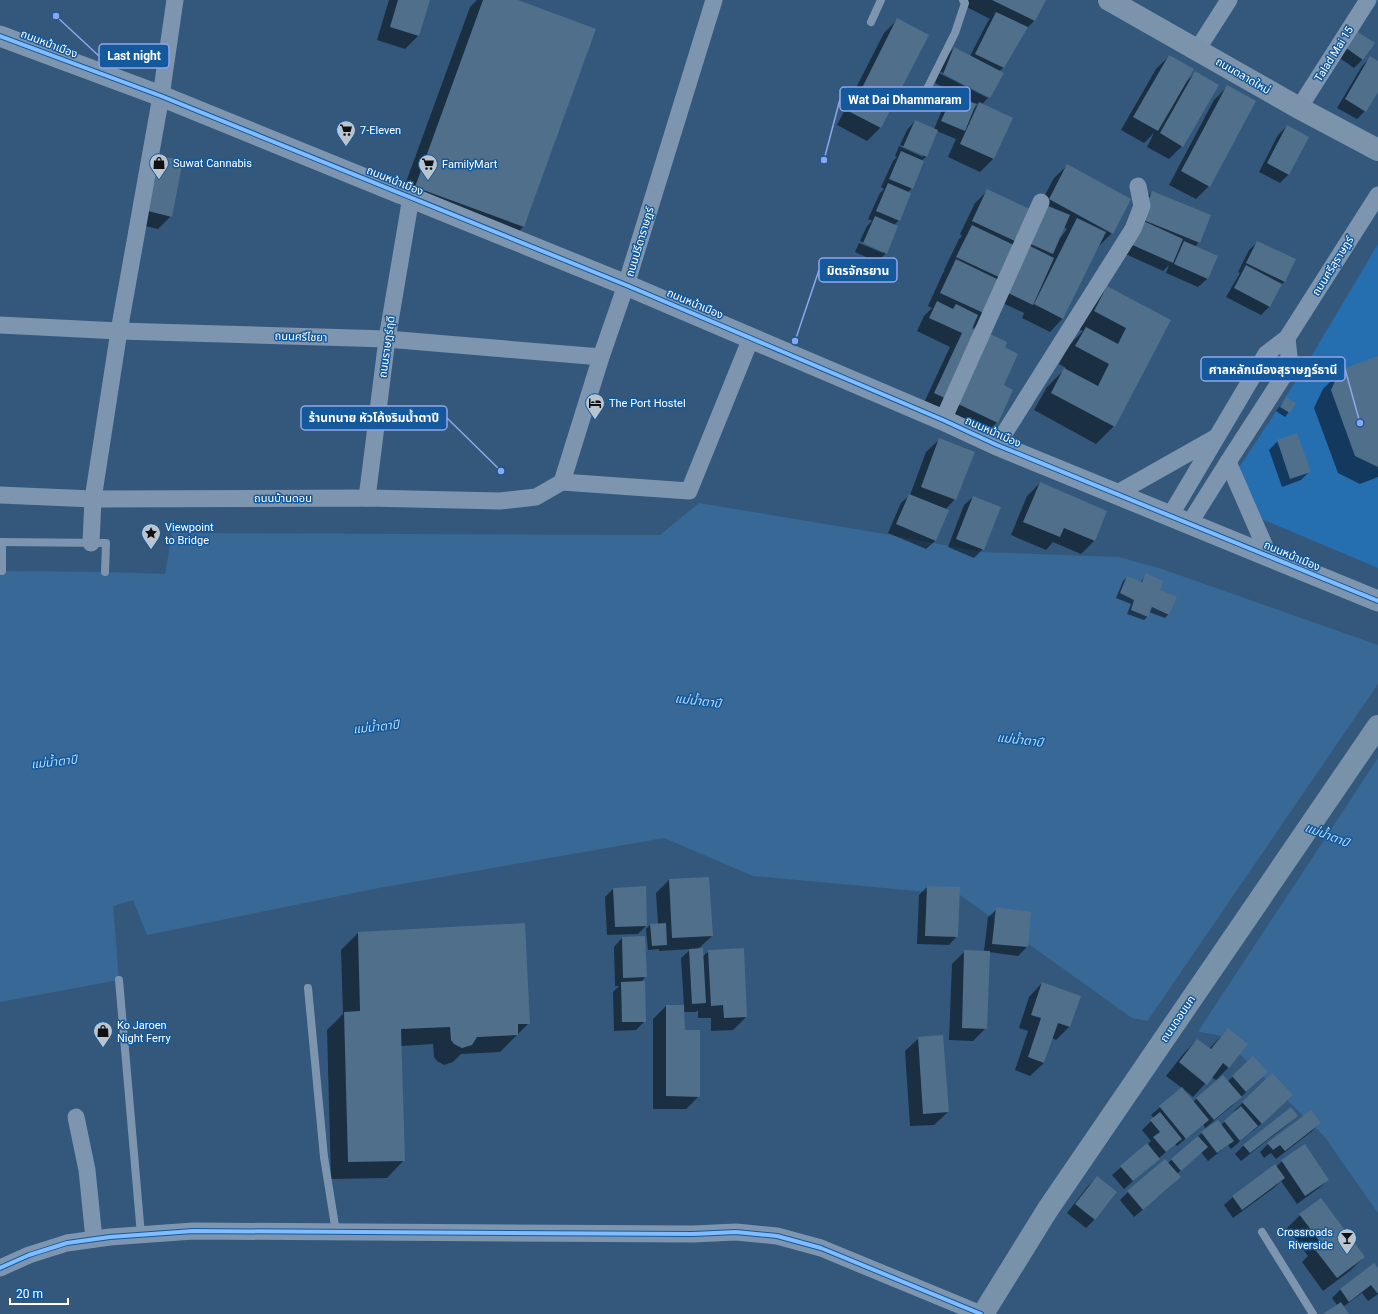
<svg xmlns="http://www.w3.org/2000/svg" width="1378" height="1314" viewBox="0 0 1378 1314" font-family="Roboto,'Noto Sans Thai',sans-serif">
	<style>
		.green { fill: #256eb0 }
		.water { fill: #386896 }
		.pier { fill: #33587c }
		.shadow { fill: #0007; fill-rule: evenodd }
		.building { fill: #506f8b }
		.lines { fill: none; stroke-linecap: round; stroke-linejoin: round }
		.service { stroke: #7d95ae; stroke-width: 8 }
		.minor { stroke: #7d95ae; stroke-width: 17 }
		.tertiary { stroke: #7d95ae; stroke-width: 21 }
		.secondary { stroke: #7892aa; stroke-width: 22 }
		.primary { stroke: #7b94ac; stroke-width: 22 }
		.cycleway-casing { stroke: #14599b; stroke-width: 6 }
		.cycleway { stroke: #80bcff; stroke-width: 4 }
		.labels { text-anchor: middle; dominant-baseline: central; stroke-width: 3; stroke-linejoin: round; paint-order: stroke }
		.street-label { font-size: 11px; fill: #fff; stroke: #14599b }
		.poi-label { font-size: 11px; fill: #fff; stroke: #14599b; text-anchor: start }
		.water-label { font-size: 12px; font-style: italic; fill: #b5dafa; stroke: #14599b }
		.leader { fill: none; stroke: #8ea6ec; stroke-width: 1.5 }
		.callout-dot { fill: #8ea6ec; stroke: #14599b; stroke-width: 1.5 }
		.callout { fill: #14599b; stroke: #8ea6ec; stroke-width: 1.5 }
		.callout-label { font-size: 12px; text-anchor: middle; font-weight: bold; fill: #fff }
	</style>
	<rect width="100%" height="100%" fill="#33587c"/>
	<path class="green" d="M 1378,244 L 1378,568 L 1259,518 L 1238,469 L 1302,372 Z"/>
	<path class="water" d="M 699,503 L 879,533 L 982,552 L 1119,557 L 1162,569 L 1378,645 L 1378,1213 L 1324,1136 L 1221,1036 L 1132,1018 L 960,895 L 753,876 L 664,838 L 379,888 L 147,935 L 133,900 L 113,906 L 119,980 L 0,1002 L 0,571 L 105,572 L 165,574 L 172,533 L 660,535 Z"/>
	<path class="pier" d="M 1378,684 L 1378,758 L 1197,1033 L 1146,1023 Z"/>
	<g class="shadow">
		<path d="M 389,0 L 429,0 L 418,36 L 405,49 L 377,40 Z"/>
		<path d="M 477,0 L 515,0 L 523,227 L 506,244 L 398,204 L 470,7 Z"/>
		<path d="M 962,0 L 1045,0 L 1034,21 L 1025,30 L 1003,68 L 999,71 L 989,97 L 982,104 L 1011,118 L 993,159 L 980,172 L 948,157 L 956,139 L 937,131 L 926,157 L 921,161 L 912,188 L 907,193 L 899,220 L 894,225 L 886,253 L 877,262 L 855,252 L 859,243 L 883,253 L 883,251 L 860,241 L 867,226 L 872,221 L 868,219 L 880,193 L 884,189 L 881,187 L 893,161 L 897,157 L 895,156 L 899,146 L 923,157 L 923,155 L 900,145 L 907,130 L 915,121 L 934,129 L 945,103 L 953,95 L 966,100 L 967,99 L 935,83 L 939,73 L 988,98 L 988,95 L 939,71 L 945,57 L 954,48 L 970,56 L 988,21 L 990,19 L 961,4 ZM 975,103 L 978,104 L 973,110 Z"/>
		<path d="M 897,20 L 927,35 L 880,128 L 867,141 L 837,125 L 884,33 Z"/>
		<path d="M 1345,39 L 1363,59 L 1354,68 L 1334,54 Z"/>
		<path d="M 1169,56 L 1186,82 L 1196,72 L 1182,146 L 1169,159 L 1147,147 L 1154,133 L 1144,143 L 1121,130 L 1156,69 Z"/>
		<path d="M 1370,58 L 1378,62 L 1378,90 L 1365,111 L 1357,119 L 1337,108 L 1362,66 Z"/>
		<path d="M 1227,87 L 1209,186 L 1196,199 L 1169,185 L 1214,100 Z"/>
		<path d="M 1287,126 L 1289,174 L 1280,183 L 1259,172 L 1278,135 Z"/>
		<path d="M 1068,165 L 1112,233 L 1099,246 L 1063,318 L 1050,332 L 1022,318 L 1024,313 L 994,299 L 987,315 L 974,328 L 972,327 L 970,330 L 1003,348 L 997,422 L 984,435 L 922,407 L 950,347 L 917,331 L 924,316 L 932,308 L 928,306 L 943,273 L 945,271 L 944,270 L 959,239 L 962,236 L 960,234 L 975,203 L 988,190 L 1033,211 L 1036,212 L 1054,178 ZM 1064,227 L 1067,229 L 1061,237 L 1060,236 Z"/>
		<path d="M 142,169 L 171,216 L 158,229 L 131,223 Z"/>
		<path d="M 1152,192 L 1209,216 L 1199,242 L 1195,247 L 1217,257 L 1207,279 L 1198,287 L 1166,273 L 1169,265 L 1163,271 L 1121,252 L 1139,205 Z"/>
		<path d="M 1258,242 L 1294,259 L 1284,282 L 1281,285 L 1269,307 L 1261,315 L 1226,297 L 1240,273 L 1238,272 L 1249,250 Z"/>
		<path d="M 1108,287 L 1170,320 L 1114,426 L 1096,444 L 1034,410 L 1047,387 L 1066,368 L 1059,364 L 1069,345 L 1083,331 L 1077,329 L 1090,305 Z"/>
		<path d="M 1378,357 L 1378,477 L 1360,484 L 1338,473 L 1314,408 L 1323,389 L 1341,371 Z"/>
		<path d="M 1286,398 L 1295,403 L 1285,417 L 1276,411 Z"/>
		<path d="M 940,439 L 955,499 L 945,510 L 947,511 L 935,541 L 926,549 L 888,533 L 901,503 L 910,495 L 926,452 Z"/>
		<path d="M 1278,441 L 1309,472 L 1301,480 L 1282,487 L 1269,450 Z"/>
		<path d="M 1040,483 L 1106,511 L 1094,541 L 1081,554 L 1053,542 L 1046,550 L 1011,535 L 1027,496 Z"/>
		<path d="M 973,497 L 983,549 L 974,558 L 948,547 L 964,505 Z"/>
		<path d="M 1146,575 L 1169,614 L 1165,618 L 1149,612 L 1148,616 L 1144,620 L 1127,614 L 1131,604 L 1116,598 L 1123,581 L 1127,577 L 1140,583 Z"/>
		<path d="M 708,878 L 712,936 L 697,950 L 702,957 L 709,951 L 746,1017 L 733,1030 L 711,1031 L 711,1018 L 698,1018 L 698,1010 L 696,1012 L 683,1012 L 684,1031 L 699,1096 L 686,1109 L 653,1109 L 653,1019 L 666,1006 L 684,1006 L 681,958 L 691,949 L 659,951 L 659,949 L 648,950 L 646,929 L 650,925 L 658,924 L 656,893 L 669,880 Z"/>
		<path d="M 927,887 L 957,936 L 949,945 L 917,944 L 919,895 Z"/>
		<path d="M 614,888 L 646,926 L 638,934 L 607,935 L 605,897 Z"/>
		<path d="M 997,909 L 1030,913 L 1027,947 L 1018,956 L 989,952 L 986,1028 L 973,1041 L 949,1040 L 952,964 L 965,951 L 984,951 L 988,917 Z"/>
		<path d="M 358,933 L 529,1023 L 500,1052 L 461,1054 L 453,1062 L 444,1065 L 437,1061 L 434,1057 L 433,1044 L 401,1046 L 404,1160 L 387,1178 L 331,1179 L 327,1030 L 343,1014 L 341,950 Z"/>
		<path d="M 622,938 L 646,976 L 640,983 L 645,1021 L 636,1030 L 614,1031 L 613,992 L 619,986 L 615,986 L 614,947 Z"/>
		<path d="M 1042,983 L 1080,996 L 1069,1027 L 1056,1040 L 1052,1038 L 1044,1063 L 1030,1076 L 1015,1070 L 1028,1031 L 1019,1028 L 1029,997 Z"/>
		<path d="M 1228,1029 L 1229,1067 L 1216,1080 L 1211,1077 L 1193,1097 L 1185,1090 L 1193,1102 L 1197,1098 L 1227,1082 L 1253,1058 L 1266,1072 L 1232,1106 L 1205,1128 L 1203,1124 L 1177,1146 L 1175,1144 L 1124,1189 L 1112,1175 L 1151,1141 L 1142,1130 L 1154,1118 L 1151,1115 L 1182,1088 L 1166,1076 L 1184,1053 L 1197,1040 L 1209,1049 Z"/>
		<path d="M 919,1038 L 948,1112 L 934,1125 L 910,1126 L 905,1051 Z"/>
		<path d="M 1272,1075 L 1283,1104 L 1253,1131 L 1252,1131 L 1231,1149 L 1228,1145 L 1208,1161 L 1201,1152 L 1177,1174 L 1180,1177 L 1171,1186 L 1134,1217 L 1120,1200 L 1128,1192 L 1168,1163 L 1202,1133 L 1221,1125 L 1235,1113 L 1234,1111 Z"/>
		<path d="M 1296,1115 L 1288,1124 L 1241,1161 L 1235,1154 L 1244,1145 Z"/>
		<path d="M 1320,1123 L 1311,1132 L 1276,1159 L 1271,1153 L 1264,1158 L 1260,1152 L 1268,1144 Z"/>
		<path d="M 1282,1161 L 1328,1180 L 1319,1188 L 1297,1204 L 1281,1181 L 1275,1187 L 1233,1218 L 1224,1205 L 1233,1197 L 1276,1167 Z"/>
		<path d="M 1097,1177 L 1116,1193 L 1094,1220 L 1086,1228 L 1067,1213 L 1088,1186 Z"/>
		<path d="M 1300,1215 L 1364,1257 L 1351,1270 L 1323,1291 L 1302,1262 L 1308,1256 L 1287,1228 Z"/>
		<path d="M 1374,1264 L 1378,1270 L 1378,1294 L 1368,1301 L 1362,1293 L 1343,1307 L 1348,1314 L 1325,1314 L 1337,1305 L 1332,1298 L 1340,1290 Z"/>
	</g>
	<g class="building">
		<path d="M 398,0 L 430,0 L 419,36 L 390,27 Z"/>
		<path d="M 483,0 L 518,0 L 596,29 L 524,227 L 415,187 Z"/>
		<path d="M 992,0 L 1046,0 L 1035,21 Z"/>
		<path d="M 996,12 L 1028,27 L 1004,68 L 975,54 Z"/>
		<path d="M 897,18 L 929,35 L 881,128 L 850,112 Z"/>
		<path d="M 1353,29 L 1375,43 L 1363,60 L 1342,45 Z"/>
		<path d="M 954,47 L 1004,73 L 990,98 L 943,74 Z"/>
		<path d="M 1169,55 L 1194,69 L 1158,131 L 1133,117 Z"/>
		<path d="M 1370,56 L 1378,61 L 1378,92 L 1366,112 L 1345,99 Z"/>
		<path d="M 1195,71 L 1219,85 L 1183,147 L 1160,133 Z"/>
		<path d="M 1227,85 L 1256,101 L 1210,187 L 1181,171 Z"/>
		<path d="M 953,94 L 976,104 L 965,131 L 941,121 Z"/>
		<path d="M 979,102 L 1013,118 L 994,159 L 960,144 Z"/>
		<path d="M 915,120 L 938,130 L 927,157 L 903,147 Z"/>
		<path d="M 1287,125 L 1309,137 L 1289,175 L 1267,163 Z"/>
		<path d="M 901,151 L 924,161 L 913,189 L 889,179 Z"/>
		<path d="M 154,155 L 183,160 L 172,217 L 144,210 Z"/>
		<path d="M 1067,164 L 1131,199 L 1113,234 L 1049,199 Z"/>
		<path d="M 888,183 L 911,193 L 900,221 L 876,211 Z"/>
		<path d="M 987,189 L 1034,211 L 1019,243 L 972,221 Z"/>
		<path d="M 1152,191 L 1211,215 L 1200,243 L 1141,219 Z"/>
		<path d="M 1043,204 L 1070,215 L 1053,254 L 1026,242 Z"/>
		<path d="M 875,216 L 898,226 L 887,254 L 863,243 Z"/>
		<path d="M 1077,218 L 1106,232 L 1063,319 L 1034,304 Z"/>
		<path d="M 1139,219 L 1183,239 L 1173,263 L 1128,243 Z"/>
		<path d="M 972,225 L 1018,247 L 1003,279 L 956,257 Z"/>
		<path d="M 1184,241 L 1218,256 L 1208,279 L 1174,264 Z"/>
		<path d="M 1257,241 L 1296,259 L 1285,282 L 1246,263 Z"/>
		<path d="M 1026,244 L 1054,258 L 1033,305 L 1004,291 Z"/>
		<path d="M 956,259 L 1003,282 L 988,315 L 940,293 Z"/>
		<path d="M 1246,265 L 1282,284 L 1270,307 L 1234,288 Z"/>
		<path d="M 1107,286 L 1171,320 L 1115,427 L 1051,393 L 1064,368 L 1098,386 L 1109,364 L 1075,346 L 1086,327 L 1118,344 L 1126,328 L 1094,311 Z"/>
		<path d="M 937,301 L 953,309 L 956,304 L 978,315 L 972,329 L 980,333 L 949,400 L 934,393 L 962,333 L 929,318 Z"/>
		<path d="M 986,332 L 1007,342 L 1005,347 L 1018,354 L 1004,385 L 1013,390 L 998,423 L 954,402 Z"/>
		<path d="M 1378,356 L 1378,467 L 1355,456 L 1331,390 L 1340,370 Z"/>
		<path d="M 1286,397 L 1296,403 L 1290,413 L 1280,407 Z"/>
		<path d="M 1297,433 L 1311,472 L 1290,479 L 1277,440 Z"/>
		<path d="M 939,438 L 975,452 L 956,500 L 921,487 Z"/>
		<path d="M 1040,482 L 1107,511 L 1095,541 L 1064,528 L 1060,537 L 1023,522 Z"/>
		<path d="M 909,494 L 949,510 L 936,541 L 896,524 Z"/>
		<path d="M 973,496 L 1001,507 L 984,550 L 956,539 Z"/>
		<path d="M 1146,573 L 1163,581 L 1160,590 L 1177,597 L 1169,615 L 1152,607 L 1148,617 L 1131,610 L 1134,600 L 1120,593 L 1127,576 L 1142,582 Z"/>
		<path d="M 709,877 L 713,936 L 672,938 L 669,879 Z"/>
		<path d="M 646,886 L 647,926 L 615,927 L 613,888 Z"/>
		<path d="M 927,886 L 960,887 L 958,937 L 925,936 Z"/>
		<path d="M 996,907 L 1031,912 L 1028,947 L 992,944 Z"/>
		<path d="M 525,923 L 530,1024 L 518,1024 L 518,1035 L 477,1037 L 472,1045 L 462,1048 L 454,1044 L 451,1040 L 450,1027 L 401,1029 L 405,1161 L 348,1162 L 344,1012 L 360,1011 L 358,932 Z"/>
		<path d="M 666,923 L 667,945 L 652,946 L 650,924 Z"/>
		<path d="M 645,936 L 647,977 L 623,978 L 622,937 Z"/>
		<path d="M 703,948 L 706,1003 L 692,1004 L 689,949 Z"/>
		<path d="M 744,948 L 747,1017 L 724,1018 L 723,1005 L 711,1006 L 708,950 Z"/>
		<path d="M 964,950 L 990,951 L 987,1029 L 962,1028 Z"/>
		<path d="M 645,981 L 646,1022 L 622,1022 L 621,982 Z"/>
		<path d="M 1042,982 L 1081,996 L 1070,1027 L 1058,1023 L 1044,1063 L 1028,1057 L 1041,1018 L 1031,1015 Z"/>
		<path d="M 666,1005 L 684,1005 L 685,1030 L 700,1030 L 700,1097 L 666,1096 Z"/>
		<path d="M 1228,1028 L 1248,1044 L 1229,1068 L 1223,1063 L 1207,1085 L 1179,1062 L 1197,1039 L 1211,1049 Z"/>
		<path d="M 943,1035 L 949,1112 L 923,1114 L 918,1037 Z"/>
		<path d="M 1253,1056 L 1268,1072 L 1246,1092 L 1232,1076 Z"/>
		<path d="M 1272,1073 L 1293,1095 L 1262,1124 L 1242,1102 Z"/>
		<path d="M 1223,1075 L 1242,1097 L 1214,1120 L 1196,1098 Z"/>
		<path d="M 1182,1087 L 1209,1120 L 1186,1139 L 1159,1106 Z"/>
		<path d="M 1241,1106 L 1258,1126 L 1240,1141 L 1224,1121 Z"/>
		<path d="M 1291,1107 L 1298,1116 L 1250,1153 L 1243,1145 Z"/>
		<path d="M 1311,1110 L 1321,1123 L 1285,1151 L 1280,1145 L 1273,1150 L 1267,1143 Z"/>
		<path d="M 1160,1112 L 1182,1139 L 1166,1152 L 1153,1137 L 1160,1132 L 1150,1120 Z"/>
		<path d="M 1218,1120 L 1234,1141 L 1217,1153 L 1201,1132 Z"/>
		<path d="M 1198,1136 L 1208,1147 L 1181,1171 L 1171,1159 Z"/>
		<path d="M 1147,1143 L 1160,1159 L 1133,1181 L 1120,1166 Z"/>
		<path d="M 1305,1144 L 1329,1180 L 1305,1196 L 1281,1160 Z"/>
		<path d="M 1165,1159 L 1181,1177 L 1143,1210 L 1127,1191 Z"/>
		<path d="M 1275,1164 L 1285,1178 L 1242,1210 L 1232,1196 Z"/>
		<path d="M 1097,1176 L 1117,1192 L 1095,1220 L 1075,1204 Z"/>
		<path d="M 1321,1198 L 1365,1257 L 1337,1278 L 1314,1248 L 1321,1243 L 1299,1214 Z"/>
		<path d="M 1374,1263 L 1378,1268 L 1378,1294 L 1371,1285 L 1349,1302 L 1340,1289 Z"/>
		<path d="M 1341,1302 L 1349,1314 L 1323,1314 Z"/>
	</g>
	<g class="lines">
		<g class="service">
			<path d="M 871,22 L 881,0"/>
			<path d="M 919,105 L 955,33 L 965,3 L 963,0"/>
			<path d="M 0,542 L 106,543 L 105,572"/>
			<path d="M 2,571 L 2,542"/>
			<path d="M 119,980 L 141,1235"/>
			<path d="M 308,988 L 324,1157 L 336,1232"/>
			<path d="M 1262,1232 L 1313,1314"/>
		</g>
		<g class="minor">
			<path d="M 1197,50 L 1229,0"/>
			<path d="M 1299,108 L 1368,0"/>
			<path d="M 0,325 L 119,331 L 387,339 L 601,357"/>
			<path d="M 943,420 L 1041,202"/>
			<path d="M 997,445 L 1133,229 L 1142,206 L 1138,186"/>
			<path d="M 1228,462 L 1269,556"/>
			<path d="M 562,482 L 601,357 L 626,285 L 714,0"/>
			<path d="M 562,482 L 689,491 L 751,338"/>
			<path d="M 1116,494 L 1215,438"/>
			<path d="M 0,495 L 93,499 L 367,498 L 500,501 L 536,497 L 562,482"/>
			<path d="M 367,498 L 387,339 L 411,197"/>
			<path d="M 1170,516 L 1266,354 L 1287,338 L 1378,195"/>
			<path d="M 1189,524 L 1228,462 L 1290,366 L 1287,338"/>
			<path d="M 91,543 L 93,499 L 119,331 L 161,96 L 175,0"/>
			<path d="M 76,1117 L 87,1170 L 94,1239"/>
			<path d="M 0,1268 L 29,1255 L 67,1243 L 110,1237 L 193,1231 L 693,1234 L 736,1232 L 777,1236 L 821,1248 L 981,1314"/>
		</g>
		<path class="tertiary" d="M 0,36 L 161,96 L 626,285 L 943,420 L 997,445 L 1378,601"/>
		<path class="secondary" d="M 983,1314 L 1048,1209 L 1378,726"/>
		<path class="primary" d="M 1109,0 L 1299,108 L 1378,150"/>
		<defs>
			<g id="cycleway">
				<path d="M 0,36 L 161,96 L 626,285 L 943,420 L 997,445 L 1378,601"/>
				<path d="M 0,1268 L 29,1255 L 67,1243 L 110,1237 L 193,1231 L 693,1234 L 736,1232 L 777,1236 L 821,1248 L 981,1314"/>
			</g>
		</defs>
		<use href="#cycleway" class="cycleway-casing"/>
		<use href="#cycleway" class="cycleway"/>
	</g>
	<defs>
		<symbol id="supermarket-pin" viewBox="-11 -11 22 30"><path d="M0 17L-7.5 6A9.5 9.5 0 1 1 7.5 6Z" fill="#b8c5d1" stroke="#14599b"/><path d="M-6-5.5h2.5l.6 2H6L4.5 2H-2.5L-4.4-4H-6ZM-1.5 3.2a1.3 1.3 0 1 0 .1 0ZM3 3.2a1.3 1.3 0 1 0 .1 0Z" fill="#111"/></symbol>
		<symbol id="shop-pin" viewBox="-11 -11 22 30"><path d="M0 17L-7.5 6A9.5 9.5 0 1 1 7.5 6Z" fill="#b8c5d1" stroke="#14599b"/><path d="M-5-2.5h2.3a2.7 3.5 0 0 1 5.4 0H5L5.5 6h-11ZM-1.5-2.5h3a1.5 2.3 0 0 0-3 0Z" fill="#111"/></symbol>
		<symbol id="hotel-pin" viewBox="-11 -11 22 30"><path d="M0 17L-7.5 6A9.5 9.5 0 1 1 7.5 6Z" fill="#b8c5d1" stroke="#14599b"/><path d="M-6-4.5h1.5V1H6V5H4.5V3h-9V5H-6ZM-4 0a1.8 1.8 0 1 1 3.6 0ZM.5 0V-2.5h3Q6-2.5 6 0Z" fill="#111"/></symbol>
		<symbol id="sight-pin" viewBox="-11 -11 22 30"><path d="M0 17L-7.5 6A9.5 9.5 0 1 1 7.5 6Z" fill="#b8c5d1" stroke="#14599b"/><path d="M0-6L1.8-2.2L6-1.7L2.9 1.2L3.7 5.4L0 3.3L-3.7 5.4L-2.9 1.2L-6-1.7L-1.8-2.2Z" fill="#111"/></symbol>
		<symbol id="bar-pin" viewBox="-11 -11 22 30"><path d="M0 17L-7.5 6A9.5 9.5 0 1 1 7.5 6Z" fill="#b8c5d1" stroke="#14599b"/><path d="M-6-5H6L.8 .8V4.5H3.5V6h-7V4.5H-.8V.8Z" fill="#111"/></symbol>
	</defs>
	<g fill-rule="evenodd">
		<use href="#supermarket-pin" x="335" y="119" width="22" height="30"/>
		<use href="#shop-pin" x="148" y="152" width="22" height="30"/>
		<use href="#supermarket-pin" x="417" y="153" width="22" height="30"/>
		<use href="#hotel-pin" x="584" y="392" width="22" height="30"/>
		<use href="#sight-pin" x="140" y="522" width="22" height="30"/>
		<use href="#shop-pin" x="92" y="1020" width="22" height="30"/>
		<use href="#bar-pin" x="1336" y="1227" width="22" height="30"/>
	</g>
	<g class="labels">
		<g class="street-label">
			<text transform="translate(49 44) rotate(21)">ถนนหน้าเมือง</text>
			<text transform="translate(1334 54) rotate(-58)">Talad Mai 15</text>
			<text transform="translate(1243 76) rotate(30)">ถนนตลาดใหม่</text>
			<text transform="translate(395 181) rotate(22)">ถนนหน้าเมือง</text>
			<text transform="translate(640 242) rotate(-73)">ถนนปรีดาราษฎร์</text>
			<text transform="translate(1333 266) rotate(-58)">ถนนศรีสุราษฎร์</text>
			<text transform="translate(695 304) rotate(23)">ถนนหน้าเมือง</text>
			<text transform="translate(301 337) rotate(2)">ถนนศรีไชยา</text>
			<text transform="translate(387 347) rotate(-82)">ถนนราษฎร์ฤดี</text>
			<text transform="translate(993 432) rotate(24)">ถนนหน้าเมือง</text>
			<text x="283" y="498">ถนนบ้านดอน</text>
			<text transform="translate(1292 556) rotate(23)">ถนนหน้าเมือง</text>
			<text transform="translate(1178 1019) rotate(-56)">ถนนดอนนก</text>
		</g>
		<g class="poi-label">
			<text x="360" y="130">7-Eleven</text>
			<text x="173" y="163">Suwat Cannabis</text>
			<text x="442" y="164">FamilyMart</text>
			<text x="609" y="403">The Port Hostel</text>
			<text x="165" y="527">Viewpoint<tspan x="165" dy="13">to Bridge</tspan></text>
			<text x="117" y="1025">Ko Jaroen<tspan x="117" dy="13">Night Ferry</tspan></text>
			<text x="1333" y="1232" text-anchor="end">Crossroads<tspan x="1333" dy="13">Riverside</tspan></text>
		</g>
		<g class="water-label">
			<text transform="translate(698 701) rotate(7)">แม่น้ำตาปี</text>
			<text transform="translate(376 727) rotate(-6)">แม่น้ำตาปี</text>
			<text transform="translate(1020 740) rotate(7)">แม่น้ำตาปี</text>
			<text transform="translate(54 762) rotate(-6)">แม่น้ำตาปี</text>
			<text transform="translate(1327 835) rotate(21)">แม่น้ำตาปี</text>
		</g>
	</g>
	<path class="leader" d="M56 16L99 56M824 160L840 99M795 341L819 270M1360 423L1345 369M501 471L447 418"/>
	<g class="callout-dot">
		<circle cx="56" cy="16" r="4"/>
		<circle cx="824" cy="160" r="4"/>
		<circle cx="795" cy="341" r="4"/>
		<circle cx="1360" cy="423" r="4"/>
		<circle cx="501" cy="471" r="4"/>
	</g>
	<g class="callout">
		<rect x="99" y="44" width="70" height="24" rx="4"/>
		<rect x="840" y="87" width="130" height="24" rx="4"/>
		<rect x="819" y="258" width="78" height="24" rx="4"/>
		<rect x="1201" y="357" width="144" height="24" rx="4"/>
		<rect x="301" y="406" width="146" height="24" rx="4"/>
	</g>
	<g class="callout-label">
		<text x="134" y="60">Last night</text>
		<text x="905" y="104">Wat Dai Dhammaram</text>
		<text x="858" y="275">มิตรจักรยาน</text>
		<text x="1273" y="374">ศาลหลักเมืองสุราษฎร์ธานี</text>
		<text x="374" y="422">ร้านทนาย หัวโค้งริมน้ำตาปี</text>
	</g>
	<path d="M10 1298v6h58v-6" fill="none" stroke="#ffffff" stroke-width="2"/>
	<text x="16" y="1298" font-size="12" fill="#ffffff" stroke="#14599b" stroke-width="3" paint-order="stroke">20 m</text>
</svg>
